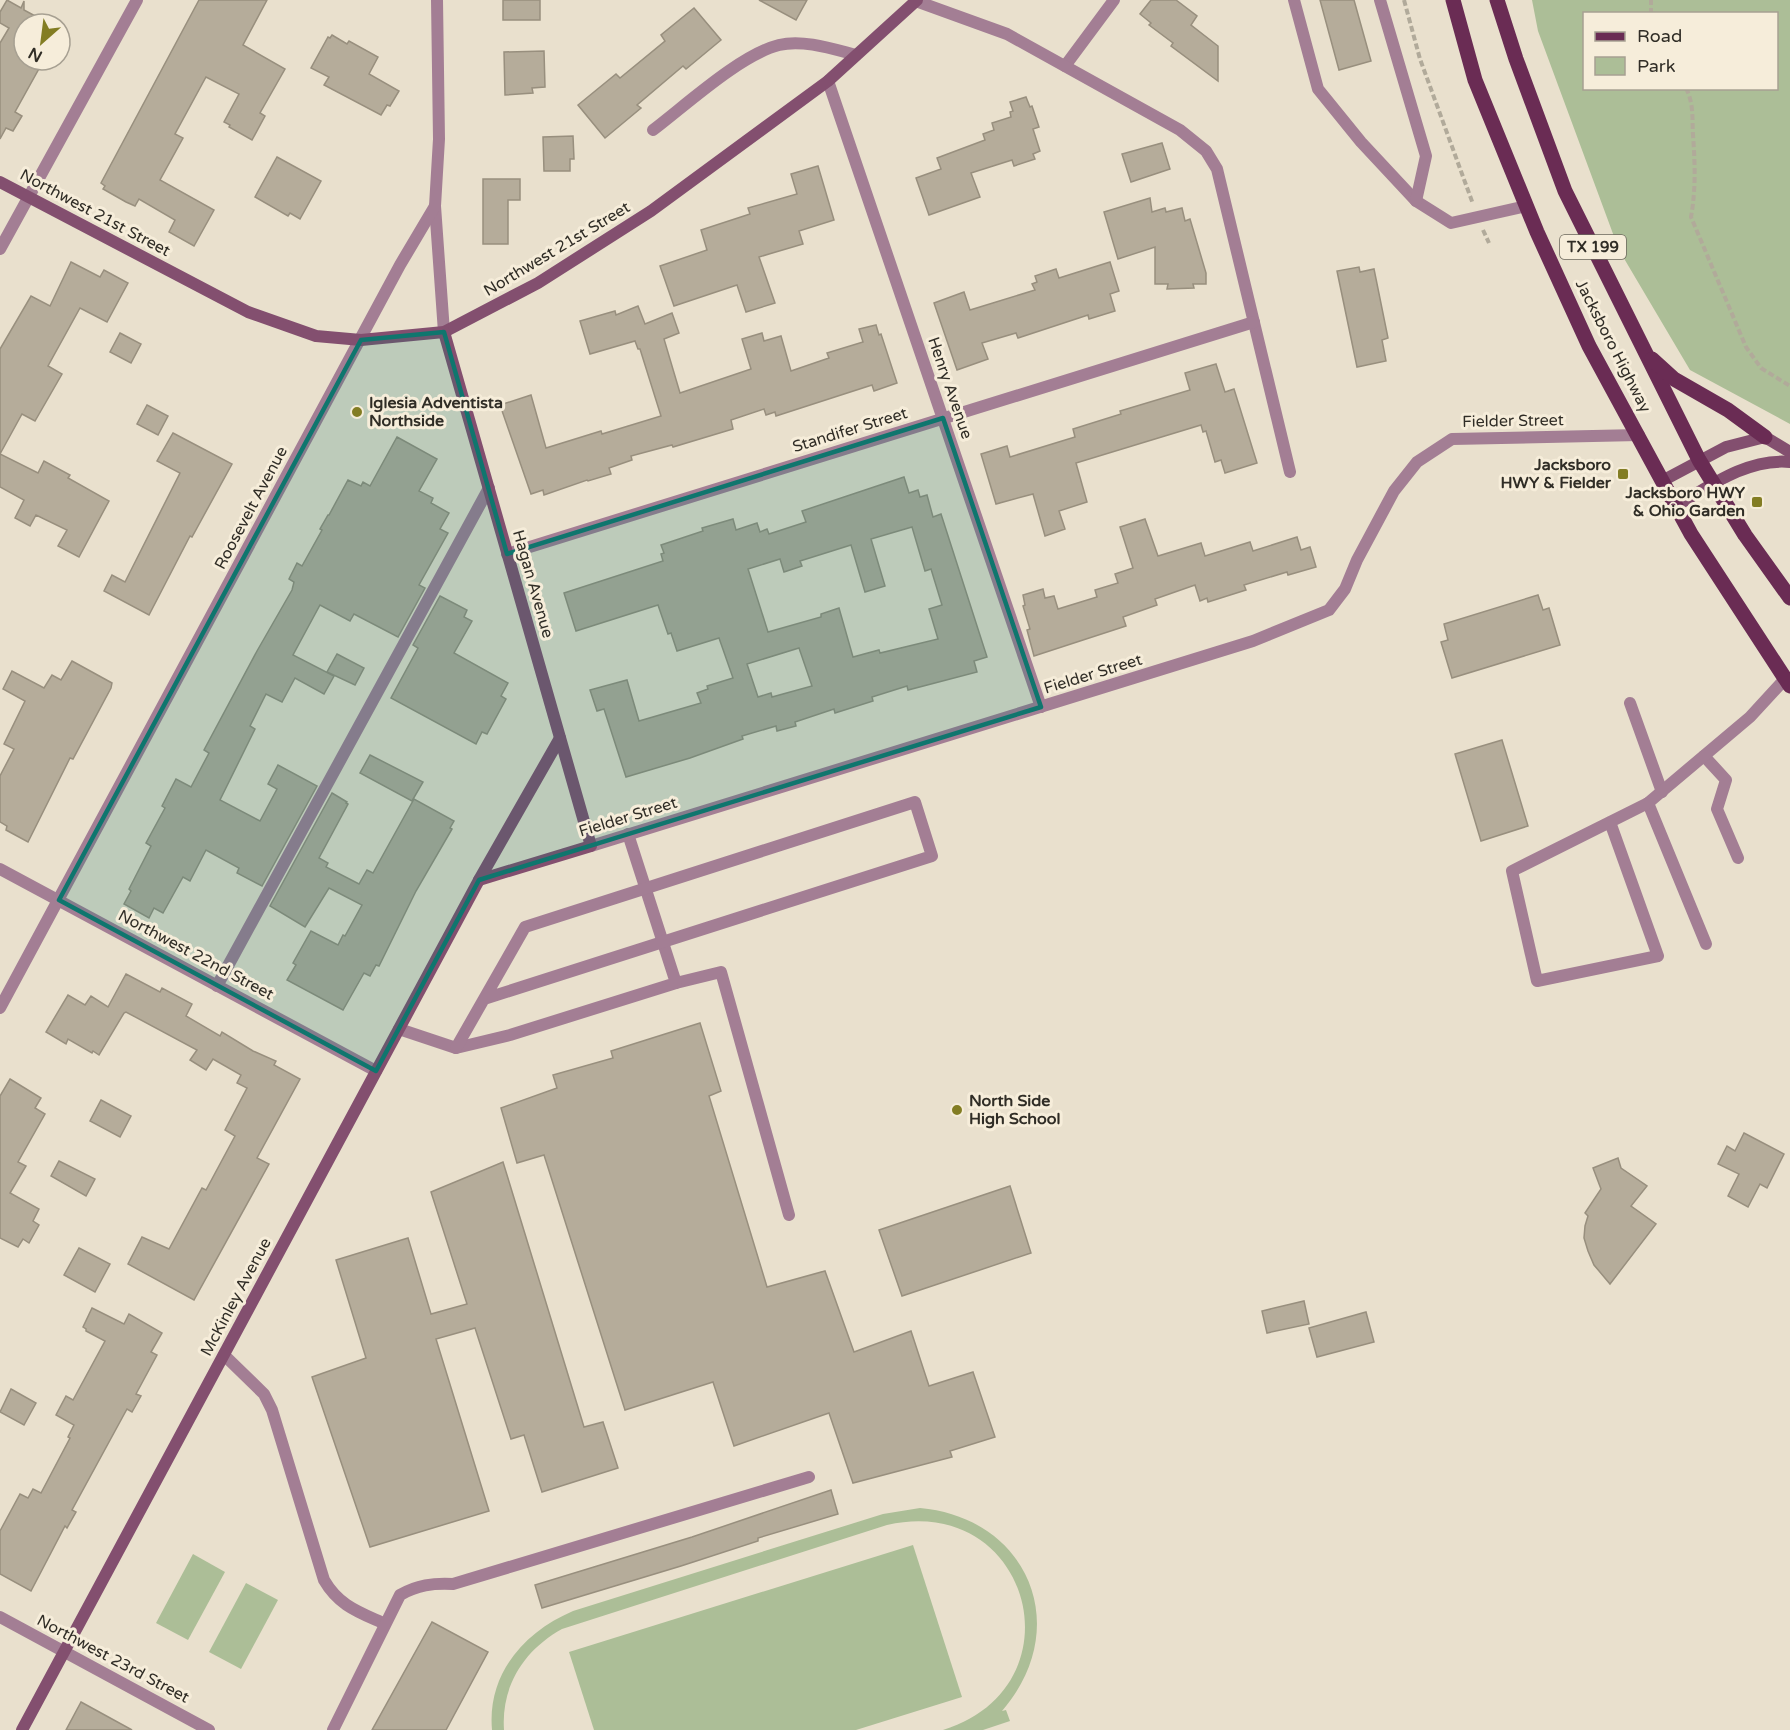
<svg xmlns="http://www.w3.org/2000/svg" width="1790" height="1730" viewBox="0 0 1790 1730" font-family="'Varela Round',sans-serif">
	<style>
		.green { fill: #acbe97; fill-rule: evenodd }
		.building { fill: #b5ac9a; stroke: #988f7e; stroke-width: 1.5; fill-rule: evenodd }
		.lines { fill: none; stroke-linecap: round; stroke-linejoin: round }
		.path { stroke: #b1aa9a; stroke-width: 4; stroke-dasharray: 6 3; stroke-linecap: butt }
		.lane { stroke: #a37e94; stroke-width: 12 }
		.street { stroke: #a37e94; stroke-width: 12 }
		.secondary { stroke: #834f6f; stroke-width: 12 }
		.primary { stroke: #6a2c54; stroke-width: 15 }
		.marked { fill: #0f766e; fill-opacity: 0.2; stroke: #0f766e; stroke-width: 4.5; stroke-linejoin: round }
		.poi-dot { fill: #837d23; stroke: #f6edda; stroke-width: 2 }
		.labels { text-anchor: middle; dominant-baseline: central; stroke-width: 6; stroke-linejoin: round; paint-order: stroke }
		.shield { fill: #f6edda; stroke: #6b675c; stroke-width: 1.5 }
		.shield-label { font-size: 15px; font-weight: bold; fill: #302d26 }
		.street-label { font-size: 16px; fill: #302d26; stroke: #f6edda }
		.poi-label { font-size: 16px; font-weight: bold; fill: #302d26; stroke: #f6edda; text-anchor: start }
	</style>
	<rect width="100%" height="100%" fill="#e9e0cd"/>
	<g class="green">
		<path d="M 1532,0 L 1790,0 L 1790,424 L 1690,370 L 1619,250 L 1538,31 ZM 1584,14 L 1776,14 L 1776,88 L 1584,88 Z"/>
		<path d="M 920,1508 C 1029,1518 1074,1628 1002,1711 L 1006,1710 L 1010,1721 L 983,1730 L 943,1730 C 1083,1686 1030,1492 887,1525 L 562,1629 C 524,1650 501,1686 504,1730 L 492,1730 C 487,1674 524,1632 573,1611 L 883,1514 Z"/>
		<path d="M 913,1545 L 962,1697 L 856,1730 L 594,1730 L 569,1652 Z"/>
		<path d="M 193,1554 L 225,1572 L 188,1640 L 156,1623 Z"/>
		<path d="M 246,1583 L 278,1600 L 241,1669 L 209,1652 Z"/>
	</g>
	<g class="building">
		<path d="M 7,0 L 21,8 L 24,1 L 24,10 L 50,24 L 24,24 L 24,45 L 19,53 L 24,56 L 24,60 L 31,60 L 41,65 L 15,112 L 22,116 L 13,131 L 6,128 L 0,139 L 0,43 L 9,28 L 0,23 L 0,12 Z"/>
		<path d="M 199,0 L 267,0 L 243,45 L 285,69 L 260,113 L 265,116 L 252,140 L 229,127 L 230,125 L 224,122 L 239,94 L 206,77 L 175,134 L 183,138 L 160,180 L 214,210 L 194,246 L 169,232 L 175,220 L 139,199 L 135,206 L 126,202 L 103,189 L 105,186 L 101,183 Z"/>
		<rect x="503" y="0" width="37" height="20"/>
		<path d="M 759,0 L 807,0 L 796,20 Z"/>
		<path d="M 1151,0 L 1176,0 L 1197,16 L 1191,25 L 1218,46 L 1218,81 L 1171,46 L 1173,43 L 1149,25 L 1151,23 L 1140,14 Z"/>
		<path d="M 1320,0 L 1354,0 L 1371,61 L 1339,70 Z"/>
		<path d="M 694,8 L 721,40 L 686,69 L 683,66 L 637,105 L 641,108 L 605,138 L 578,105 L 616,74 L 620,78 L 665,41 L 661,35 Z"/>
		<path d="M 332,35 L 347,44 L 349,41 L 378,57 L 369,74 L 399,91 L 390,106 L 387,105 L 381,115 L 324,85 L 329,77 L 311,68 L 328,37 L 330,38 Z"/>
		<path d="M 544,51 L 545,87 L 532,88 L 533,93 L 505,95 L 504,52 Z"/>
		<path d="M 1026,97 L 1030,107 L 1032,106 L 1039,127 L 1033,129 L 1040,151 L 1033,154 L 1035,159 L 1014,166 L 1012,160 L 971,173 L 980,197 L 929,215 L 916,178 L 941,169 L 937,158 L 985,140 L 983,134 L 994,130 L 992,123 L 1011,117 L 1010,112 L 1013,111 L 1010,102 Z"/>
		<path d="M 573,136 L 574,159 L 570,159 L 570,171 L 544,171 L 543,137 Z"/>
		<path d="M 1162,143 L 1170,169 L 1131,182 L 1122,154 Z"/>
		<path d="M 277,157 L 321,181 L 300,219 L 290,213 L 288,216 L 255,197 Z"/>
		<path d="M 818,166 L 834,220 L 799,231 L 803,244 L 759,257 L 775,303 L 746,312 L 737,285 L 674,306 L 660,266 L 707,250 L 701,230 L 750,214 L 748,208 L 797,194 L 791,174 Z"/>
		<path d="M 483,179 L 520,179 L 520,200 L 508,200 L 508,244 L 483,244 Z"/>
		<path d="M 1150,198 L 1152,212 L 1165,208 L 1166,212 L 1182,208 L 1185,221 L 1190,219 L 1206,273 L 1206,284 L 1193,284 L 1194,288 L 1167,289 L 1168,284 L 1155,284 L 1155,247 L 1118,259 L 1104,212 Z"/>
		<path d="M 71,262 L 100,277 L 104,270 L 128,283 L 107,322 L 80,308 L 48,366 L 62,374 L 35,421 L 22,414 L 0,454 L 38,473 L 44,461 L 70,475 L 68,478 L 109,501 L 79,557 L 58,546 L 67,530 L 36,515 L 30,526 L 15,518 L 24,500 L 0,487 L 0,349 L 31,296 L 50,306 Z"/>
		<path d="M 1110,262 L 1119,291 L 1110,294 L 1115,311 L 1089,319 L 1088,315 L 1018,338 L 1016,333 L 982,343 L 988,359 L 957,370 L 934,303 L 964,292 L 970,310 L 1035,290 L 1032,284 L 1037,282 L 1035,276 L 1056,269 L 1059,278 Z"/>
		<path d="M 1359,267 L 1360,272 L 1374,269 L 1388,338 L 1382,340 L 1386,361 L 1357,367 L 1337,271 Z"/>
		<path d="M 638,306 L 645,324 L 672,313 L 679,333 L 664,339 L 680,393 L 751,369 L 742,339 L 762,333 L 764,341 L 781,336 L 791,371 L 829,358 L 827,353 L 863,342 L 859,329 L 876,325 L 879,335 L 881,334 L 897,383 L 874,391 L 872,385 L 776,416 L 775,412 L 766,415 L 764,409 L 731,420 L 733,429 L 673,447 L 672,445 L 631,456 L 632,460 L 609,468 L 611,474 L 588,481 L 587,480 L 544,495 L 543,490 L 531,494 L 500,405 L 531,395 L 546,448 L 601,431 L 602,434 L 661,416 L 640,349 L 638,349 L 635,341 L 590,354 L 580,321 L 615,311 L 616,315 Z"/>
		<path d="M 120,333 L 141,344 L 131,363 L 110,352 Z"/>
		<path d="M 1216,364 L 1225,392 L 1234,389 L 1257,463 L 1225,473 L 1221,460 L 1215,462 L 1206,431 L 1203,432 L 1201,425 L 1076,463 L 1087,502 L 1059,511 L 1065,529 L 1045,536 L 1033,494 L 996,504 L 981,454 L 1007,446 L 1010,457 L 1075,437 L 1073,429 L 1121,414 L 1120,411 L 1190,390 L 1185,373 Z"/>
		<path d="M 147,405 L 168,416 L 158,435 L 137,424 Z"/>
		<path d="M 173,433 L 232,464 L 192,537 L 190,536 L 149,615 L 104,591 L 112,575 L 125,582 L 180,473 L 157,461 Z"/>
		<path d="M 397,437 L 437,459 L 419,491 L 433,498 L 431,503 L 449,513 L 440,529 L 448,533 L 419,585 L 425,588 L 398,637 L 354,614 L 350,621 L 320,605 L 293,655 L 334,676 L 324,694 L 295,678 L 282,702 L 266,694 L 250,726 L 255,729 L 220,800 L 260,821 L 277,789 L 268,784 L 278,765 L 317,786 L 262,886 L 237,873 L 239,868 L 206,850 L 190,881 L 183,877 L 163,913 L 154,908 L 149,918 L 124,904 L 131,891 L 129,889 L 151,846 L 146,843 L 165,808 L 162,806 L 176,779 L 191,787 L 209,753 L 204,750 L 257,651 L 292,590 L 294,582 L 289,579 L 297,563 L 302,566 L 322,530 L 320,529 L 328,515 L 329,515 L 348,480 L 361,486 L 363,482 L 370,486 Z"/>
		<path d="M 904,477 L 909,493 L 918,490 L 920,497 L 927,495 L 933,517 L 941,514 L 987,657 L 974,661 L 977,672 L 908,690 L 907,686 L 872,697 L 873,701 L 835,713 L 834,709 L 795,722 L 796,726 L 777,731 L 776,726 L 742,736 L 743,739 L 690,758 L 626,777 L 604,709 L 597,711 L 590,690 L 627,680 L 639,721 L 701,703 L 697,693 L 708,689 L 707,686 L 733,678 L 719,638 L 677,651 L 671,633 L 668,634 L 658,605 L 576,631 L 564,593 L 663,561 L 661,554 L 664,553 L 661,545 L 703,531 L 702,528 L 733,519 L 736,530 L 757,523 L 760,532 L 767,529 L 769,534 L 806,522 L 802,511 ZM 912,527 L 925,571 L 931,569 L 942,605 L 929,609 L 938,639 L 880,653 L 879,650 L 853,657 L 839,608 L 821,614 L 821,617 L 768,632 L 748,569 L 780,559 L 784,572 L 802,566 L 800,561 L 851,545 L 865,592 L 885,586 L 871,539 ZM 799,648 L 812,686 L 772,697 L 771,693 L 758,697 L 747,664 Z"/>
		<path d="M 1145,519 L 1158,556 L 1201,543 L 1205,556 L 1250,542 L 1253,551 L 1297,537 L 1301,550 L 1310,547 L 1316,567 L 1288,575 L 1287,572 L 1244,585 L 1246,590 L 1208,602 L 1207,598 L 1200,601 L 1195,585 L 1155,599 L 1157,605 L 1123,617 L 1126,626 L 1034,656 L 1027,630 L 1030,629 L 1023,606 L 1025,605 L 1023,595 L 1043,589 L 1045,598 L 1054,596 L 1058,609 L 1097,597 L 1095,590 L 1118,583 L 1115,574 L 1133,568 L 1120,527 Z"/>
		<path d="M 1538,595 L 1543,610 L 1549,608 L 1560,645 L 1452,678 L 1441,642 L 1448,640 L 1444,624 Z"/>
		<path d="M 440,596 L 467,610 L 464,617 L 472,621 L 454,653 L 508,683 L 501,696 L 506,699 L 487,734 L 482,732 L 476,744 L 391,698 L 418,648 L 413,645 Z"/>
		<path d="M 337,654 L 364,668 L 355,685 L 327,672 Z"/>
		<path d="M 72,661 L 112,683 L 111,688 L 73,759 L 70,758 L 28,842 L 6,830 L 7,826 L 0,822 L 0,776 L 14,749 L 4,744 L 25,701 L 3,689 L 12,671 L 44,688 L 52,675 L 61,680 Z"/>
		<path d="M 1502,740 L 1528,826 L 1481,841 L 1455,754 Z"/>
		<path d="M 370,755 L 423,782 L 412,801 L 360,773 Z"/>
		<path d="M 332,793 L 347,802 L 346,803 L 348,804 L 319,858 L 328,863 L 326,867 L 359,884 L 367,870 L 373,873 L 414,799 L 454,821 L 450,828 L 452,829 L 416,891 L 379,966 L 376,965 L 370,976 L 364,973 L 343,1010 L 287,980 L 296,965 L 293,963 L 311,931 L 338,945 L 343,935 L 345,936 L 362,905 L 329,888 L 305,927 L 270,906 Z"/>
		<path d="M 126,974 L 160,992 L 162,988 L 192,1004 L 186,1016 L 220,1036 L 222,1032 L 253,1051 L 276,1061 L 274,1065 L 300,1079 L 257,1158 L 269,1164 L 194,1300 L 128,1264 L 142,1237 L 169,1249 L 202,1188 L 206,1190 L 235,1136 L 225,1130 L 247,1088 L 237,1083 L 241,1075 L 213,1059 L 206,1070 L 190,1060 L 197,1050 L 126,1012 L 124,1013 L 99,1055 L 93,1051 L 92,1053 L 68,1039 L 66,1044 L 46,1032 L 68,995 L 85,1005 L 91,996 L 108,1007 Z"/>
		<path d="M 700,1023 L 721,1091 L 709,1096 L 767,1287 L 825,1271 L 854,1352 L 911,1331 L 929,1386 L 973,1372 L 995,1437 L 950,1451 L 952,1457 L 853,1483 L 829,1413 L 734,1446 L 713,1382 L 625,1410 L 544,1155 L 517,1163 L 501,1108 L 557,1088 L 553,1075 L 613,1058 L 611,1051 Z"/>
		<path d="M 10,1079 L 41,1098 L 35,1108 L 45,1114 L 18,1162 L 26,1166 L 10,1193 L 39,1209 L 33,1221 L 39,1225 L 29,1243 L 23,1239 L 18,1247 L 0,1238 L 0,1096 Z"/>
		<path d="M 101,1100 L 131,1116 L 120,1137 L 90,1121 Z"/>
		<path d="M 1744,1133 L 1784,1154 L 1767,1188 L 1760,1184 L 1748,1207 L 1728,1196 L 1739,1174 L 1718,1164 L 1727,1146 L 1735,1151 Z"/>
		<path d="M 1618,1158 L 1621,1168 L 1647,1186 L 1631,1206 L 1656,1224 L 1610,1284 L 1594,1265 L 1588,1251 L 1584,1238 L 1585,1226 L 1588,1216 L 1585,1213 L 1601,1189 L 1593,1168 Z"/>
		<path d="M 59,1161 L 95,1179 L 86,1196 L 51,1176 Z"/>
		<path d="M 503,1162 L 584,1427 L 603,1422 L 618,1468 L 542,1492 L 524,1435 L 511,1439 L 475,1328 L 436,1339 L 489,1511 L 370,1547 L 312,1377 L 366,1358 L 336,1260 L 408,1238 L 431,1314 L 467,1304 L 431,1192 Z"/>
		<path d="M 1010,1186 L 1031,1253 L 902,1296 L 879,1230 Z"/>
		<path d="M 79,1248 L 110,1264 L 95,1292 L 64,1275 Z"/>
		<path d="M 1304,1301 L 1309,1324 L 1267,1333 L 1262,1311 Z"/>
		<path d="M 92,1308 L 124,1324 L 129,1314 L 162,1333 L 151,1352 L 157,1355 L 136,1394 L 141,1396 L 132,1412 L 127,1409 L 72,1510 L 76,1512 L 67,1528 L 65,1526 L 31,1591 L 0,1574 L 0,1531 L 20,1494 L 28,1498 L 33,1489 L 41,1493 L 70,1438 L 68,1437 L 74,1425 L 56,1415 L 66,1396 L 73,1400 L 105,1341 L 86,1331 L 86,1329 L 83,1327 Z"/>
		<path d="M 1366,1312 L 1374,1342 L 1317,1357 L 1309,1328 Z"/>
		<path d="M 11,1389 L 36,1403 L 24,1425 L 0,1412 Z"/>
		<path d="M 831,1490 L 838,1514 L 758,1538 L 758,1541 L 681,1566 L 542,1608 L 535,1585 L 692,1537 Z"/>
		<path d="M 432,1622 L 488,1652 L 446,1730 L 372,1730 Z"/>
		<path d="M 81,1702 L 132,1730 L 66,1730 Z"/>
	</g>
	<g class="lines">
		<g class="path">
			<path d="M 1404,0 L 1420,59 L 1473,204"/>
			<path d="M 1651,14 L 1651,0"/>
			<path d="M 1686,88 C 1694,104 1692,119 1693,135 C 1695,163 1696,189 1691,217 L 1746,347 L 1761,368 L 1790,386"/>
			<path d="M 1483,230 L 1489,243"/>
		</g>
		<g class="lane">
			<path d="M 1294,0 L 1318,89 L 1361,142 L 1416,201 L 1451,223 L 1526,206"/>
			<path d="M 1380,0 L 1426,156 L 1416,201"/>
			<path d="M 1065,66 L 1114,0"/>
			<path d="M 653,130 C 686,105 740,55 779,45 C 803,39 833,49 856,55"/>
			<path d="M 1630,703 L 1662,792"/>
			<path d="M 1704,756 L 1726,780 L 1717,809 L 1738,858"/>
			<path d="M 1648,803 L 1706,944"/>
			<path d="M 1610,822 L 1658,956 L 1537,981 L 1512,871 L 1648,803 L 1750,717 L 1785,679"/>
			<path d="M 676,983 L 721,972 L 789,1215"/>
			<path d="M 217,986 L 489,488"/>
			<path d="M 399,1029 L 456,1048 L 510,1035 L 676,983 L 628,834"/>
			<path d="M 456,1048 L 525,927 L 915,802 L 932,856 L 484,999"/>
			<path d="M 224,1355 L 264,1394 L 272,1410 L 324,1580 C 339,1606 359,1612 385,1624"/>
			<path d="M 333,1730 L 400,1595 C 417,1585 433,1583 453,1584 L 809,1477"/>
		</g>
		<g class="street">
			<path d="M 916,1 L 1007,34 L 1180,130 L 1206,151 L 1217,169 L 1290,472"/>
			<path d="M 828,81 L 1041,707"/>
			<path d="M 435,206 L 444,332"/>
			<path d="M 0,249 L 137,0"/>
			<path d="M 507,554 L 1254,322"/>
			<path d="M 591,846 L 1253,641 L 1329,610 L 1345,589 L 1357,560 L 1394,491 L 1417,462 L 1452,439 L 1639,435"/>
			<path d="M 0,869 L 376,1071"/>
			<path d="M 0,1008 L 400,265 L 435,206 L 439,139 L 437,0"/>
			<path d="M 0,1617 L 209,1730"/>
		</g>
		<g class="secondary">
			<path d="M 0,182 L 248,312 L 316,336 L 361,340 L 444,332 L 538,283 L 651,211 L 828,81 L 917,0"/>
			<path d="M 444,332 L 591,846 L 479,880"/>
			<path d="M 1662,481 L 1726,447 L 1765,437 L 1790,452"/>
			<path d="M 1676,506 C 1711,485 1748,458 1790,462"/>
			<path d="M 22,1730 L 479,880 L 560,738"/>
		</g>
		<g class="primary">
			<path d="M 1453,0 L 1475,80 L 1537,232 L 1589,346 L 1691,534 L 1790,686"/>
			<path d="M 1497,0 L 1516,59 L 1565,191 L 1699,460 L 1745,535 L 1790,598"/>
			<path d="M 1652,359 L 1674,379 L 1728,410 L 1765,437"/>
		</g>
	</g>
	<path class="marked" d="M 444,332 L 507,554 L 943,418 L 1041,707 L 479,880 L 376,1071 L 59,900 L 361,340 Z"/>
	<g class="poi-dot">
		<circle cx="357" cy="412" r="6"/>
		<rect x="1617" y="468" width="12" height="12" rx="3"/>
		<rect x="1751" y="496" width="12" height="12" rx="3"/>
		<circle cx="957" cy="1110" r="6"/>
	</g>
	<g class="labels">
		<rect class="shield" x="1560" y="235" width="66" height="24" rx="4.5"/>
		<g class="shield-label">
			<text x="1593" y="247">TX 199</text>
		</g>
		<g class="street-label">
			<text transform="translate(95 213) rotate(28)">Northwest 21st Street</text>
			<text transform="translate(557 249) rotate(-31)">Northwest 21st Street</text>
			<text transform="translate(1613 346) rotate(63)">Jacksboro Highway</text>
			<text transform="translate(950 388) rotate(71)">Henry Avenue</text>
			<text transform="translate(1513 421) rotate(-1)">Fielder Street</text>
			<text transform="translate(850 430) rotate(-17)">Standifer Street</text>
			<text transform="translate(251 508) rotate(-62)">Roosevelt Avenue</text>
			<text transform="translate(533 584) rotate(74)">Hagan Avenue</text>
			<text transform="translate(1093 674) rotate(-17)">Fielder Street</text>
			<text transform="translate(628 817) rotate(-17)">Fielder Street</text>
			<text transform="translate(196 955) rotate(28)">Northwest 22nd Street</text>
			<text transform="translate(236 1297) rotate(-62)">McKinley Avenue</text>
			<text transform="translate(113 1659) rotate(28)">Northwest 23rd Street</text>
		</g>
		<g class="poi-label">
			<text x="369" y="403">Iglesia Adventista<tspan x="369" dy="18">Northside</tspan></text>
			<text x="1611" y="465" text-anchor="end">Jacksboro<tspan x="1611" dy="18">HWY &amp; Fielder</tspan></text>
			<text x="1745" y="493" text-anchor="end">Jacksboro HWY<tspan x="1745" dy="18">&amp; Ohio Garden</tspan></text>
			<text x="969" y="1101">North Side<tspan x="969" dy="18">High School</tspan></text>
		</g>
	</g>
	<rect x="1583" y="12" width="195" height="78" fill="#f6edda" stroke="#a7a092" stroke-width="1.5"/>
	<rect x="1595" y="32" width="30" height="9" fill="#6a2c54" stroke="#a7a092" stroke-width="1.5"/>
	<text x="1637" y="42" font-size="18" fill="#302d26">Road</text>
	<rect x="1595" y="57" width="30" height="18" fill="#acbe97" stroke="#a7a092" stroke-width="1.5"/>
	<text x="1637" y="72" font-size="18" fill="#302d26">Park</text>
	<g transform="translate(42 42) rotate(208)"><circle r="28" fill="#f6edda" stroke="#a7a092" stroke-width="1.5"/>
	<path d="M0-4.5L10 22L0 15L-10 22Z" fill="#837d23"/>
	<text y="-9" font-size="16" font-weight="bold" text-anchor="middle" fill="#302d26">N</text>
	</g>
</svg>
